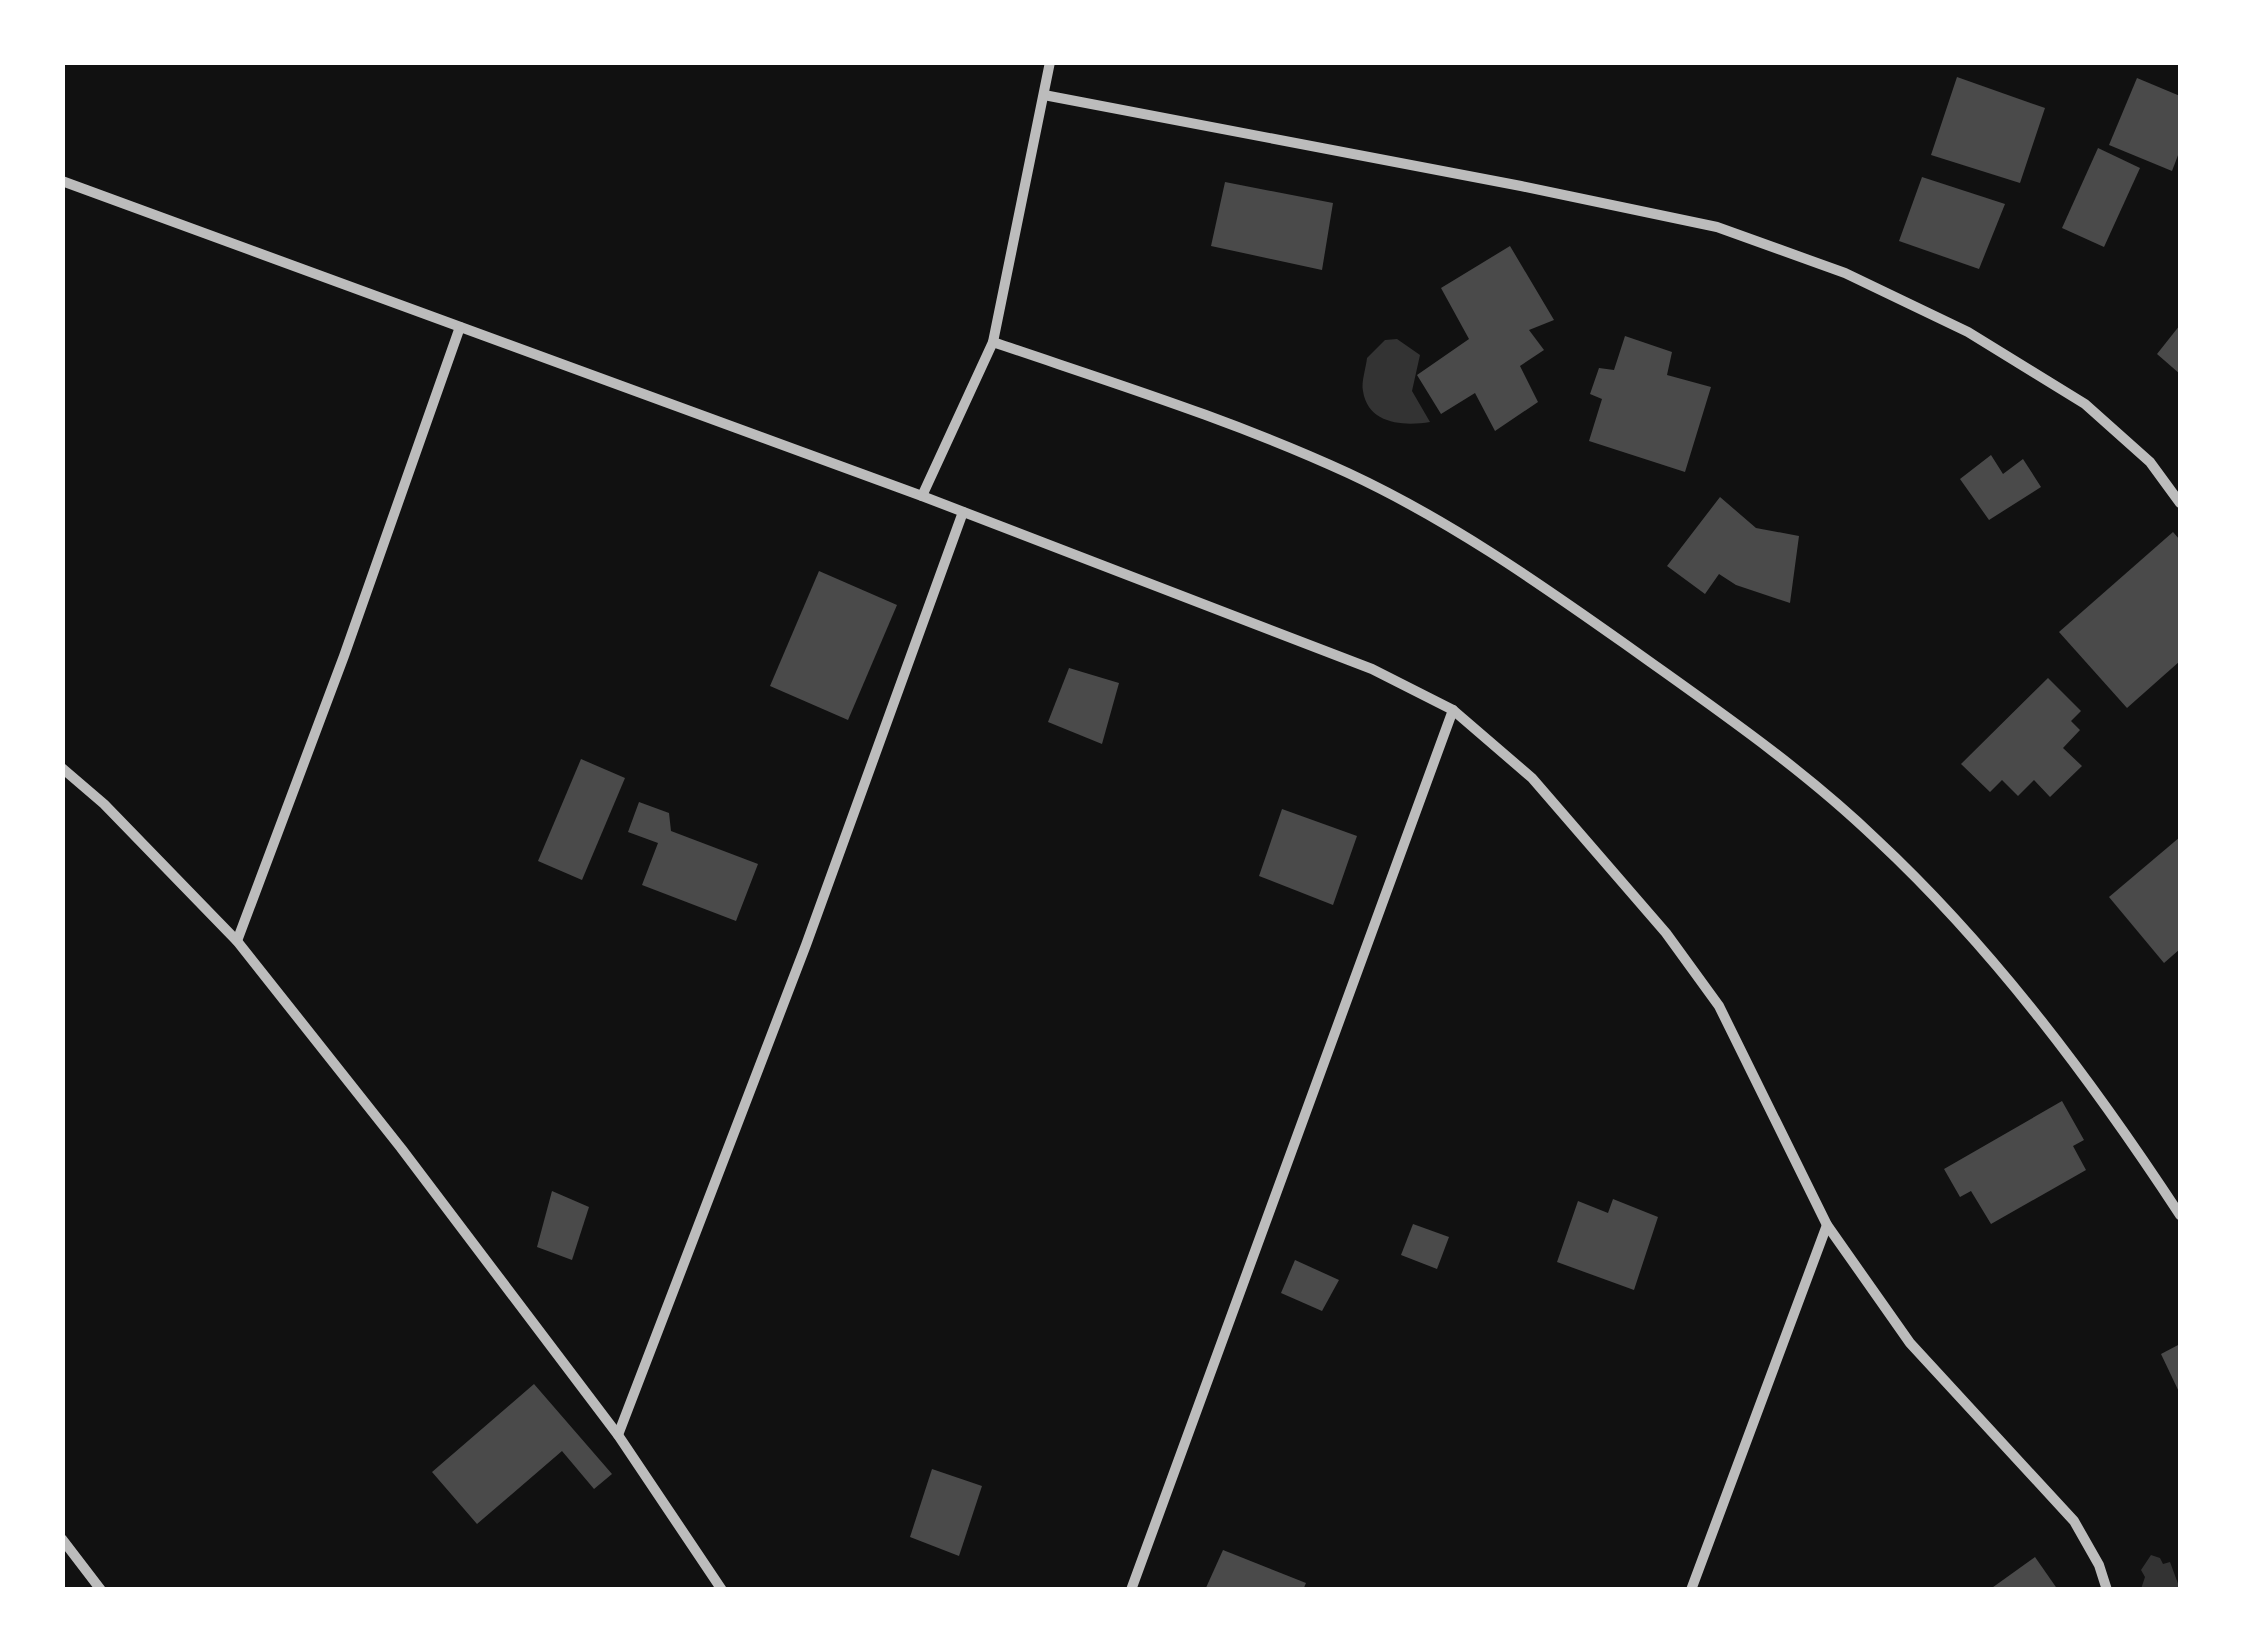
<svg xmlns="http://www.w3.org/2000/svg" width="2243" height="1652" viewBox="0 0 2243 1652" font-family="Helvetica,sans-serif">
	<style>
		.water { fill: #333 }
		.building { fill: #4a4a4a }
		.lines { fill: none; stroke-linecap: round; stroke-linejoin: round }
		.minor { stroke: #bcbcbc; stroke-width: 10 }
	</style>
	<rect width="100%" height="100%" fill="#111"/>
	<g class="water">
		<path d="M 1397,339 L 1420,355 L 1412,391 L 1430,422 C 1405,426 1368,425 1363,391 C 1361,382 1366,368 1367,358 L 1385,340 Z"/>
		<path d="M 2151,1555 L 2160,1558 L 2163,1564 L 2170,1562 L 2180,1589 L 2141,1589 L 2145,1577 L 2141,1570 Z"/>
	</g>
	<g class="building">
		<path d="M 1957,77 L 2045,108 L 2020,183 L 1931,155 Z"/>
		<path d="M 2137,78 L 2180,96 L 2180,150 L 2172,171 L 2109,145 Z"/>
		<path d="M 2098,148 L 2140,168 L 2104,247 L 2062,228 Z"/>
		<path d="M 1922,177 L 2005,204 L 1979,269 L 1899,241 Z"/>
		<path d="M 1225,182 L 1333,203 L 1322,270 L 1211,246 Z"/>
		<path d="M 1510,246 L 1554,320 L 1529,330 L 1544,350 L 1520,366 L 1538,402 L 1495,431 L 1475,393 L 1441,414 L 1417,375 L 1469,339 L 1441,288 Z"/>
		<path d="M 2180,325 L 2180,374 L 2157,354 Z"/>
		<path d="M 1625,336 L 1672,352 L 1667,375 L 1711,387 L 1685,472 L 1589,441 L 1602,399 L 1590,394 L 1599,368 L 1614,370 Z"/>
		<path d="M 1991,455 L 2003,474 L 2023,459 L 2041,487 L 1989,520 L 1960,479 Z"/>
		<path d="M 1720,497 L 1756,528 L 1799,536 L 1790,603 L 1736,585 L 1719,574 L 1705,594 L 1667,566 Z"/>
		<path d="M 2173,532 L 2180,540 L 2180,661 L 2127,708 L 2059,632 Z"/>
		<path d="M 819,571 L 897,605 L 848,720 L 770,686 Z"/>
		<path d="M 1069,668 L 1119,683 L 1102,744 L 1048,722 Z"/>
		<path d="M 2048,678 L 2081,711 L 2071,721 L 2080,730 L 2063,748 L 2082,766 L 2050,797 L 2034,780 L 2018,796 L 2002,780 L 1990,792 L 1961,764 Z"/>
		<path d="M 581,759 L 625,778 L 582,880 L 538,861 Z"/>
		<path d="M 639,802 L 669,813 L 671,831 L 758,864 L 736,921 L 642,885 L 658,843 L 628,832 Z"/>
		<path d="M 1282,809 L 1357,836 L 1333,905 L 1259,876 Z"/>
		<path d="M 2180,837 L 2180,949 L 2164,963 L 2109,897 Z"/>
		<path d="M 2062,1101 L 2084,1140 L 2073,1146 L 2086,1170 L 1991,1224 L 1971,1191 L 1960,1197 L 1944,1169 Z"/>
		<path d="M 552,1191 L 589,1207 L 572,1260 L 537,1247 Z"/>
		<path d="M 1613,1199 L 1658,1217 L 1634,1290 L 1557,1262 L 1578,1201 L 1608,1213 Z"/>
		<path d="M 1413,1224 L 1449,1237 L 1437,1269 L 1401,1255 Z"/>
		<path d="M 1295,1260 L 1339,1280 L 1322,1311 L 1281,1293 Z"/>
		<path d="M 2180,1344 L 2180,1394 L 2161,1354 Z"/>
		<path d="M 534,1384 L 612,1474 L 594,1489 L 562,1451 L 477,1524 L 432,1472 Z"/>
		<path d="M 932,1469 L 982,1486 L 959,1556 L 910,1537 Z"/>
		<path d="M 1223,1550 L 1306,1583 L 1303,1590 L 1205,1590 Z"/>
		<path d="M 2035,1557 L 2058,1590 L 1989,1590 Z"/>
	</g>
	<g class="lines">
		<g class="minor">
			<path d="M 1044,95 L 1521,186 L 1717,227 L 1845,273 L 1968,332 L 2085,404 L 2150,462 L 2180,503"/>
			<path d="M 62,181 L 922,496 L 1372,669 L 1453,710 L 1532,778 L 1666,933 L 1719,1006 L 1827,1225 L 1910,1343 L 2074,1521 L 2099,1565 L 2107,1590"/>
			<path d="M 993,342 C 1113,383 1233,420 1348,473 C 1447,519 1536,581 1625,644 C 1710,705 1800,766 1876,839 C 1994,949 2092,1081 2180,1215"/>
			<path d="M 922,496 L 993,342 L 1050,62"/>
			<path d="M 62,768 L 104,804 L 237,941 L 401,1148 L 618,1435 L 722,1590"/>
			<path d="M 237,941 L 344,656 L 460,327"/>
			<path d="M 618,1435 L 806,945 L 963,512"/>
			<path d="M 62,1539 L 101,1590"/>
			<path d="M 1131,1590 L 1453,710"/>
			<path d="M 1691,1590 L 1827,1225"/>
		</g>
	</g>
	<rect width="2243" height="1652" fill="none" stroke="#ffffff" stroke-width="130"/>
</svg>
